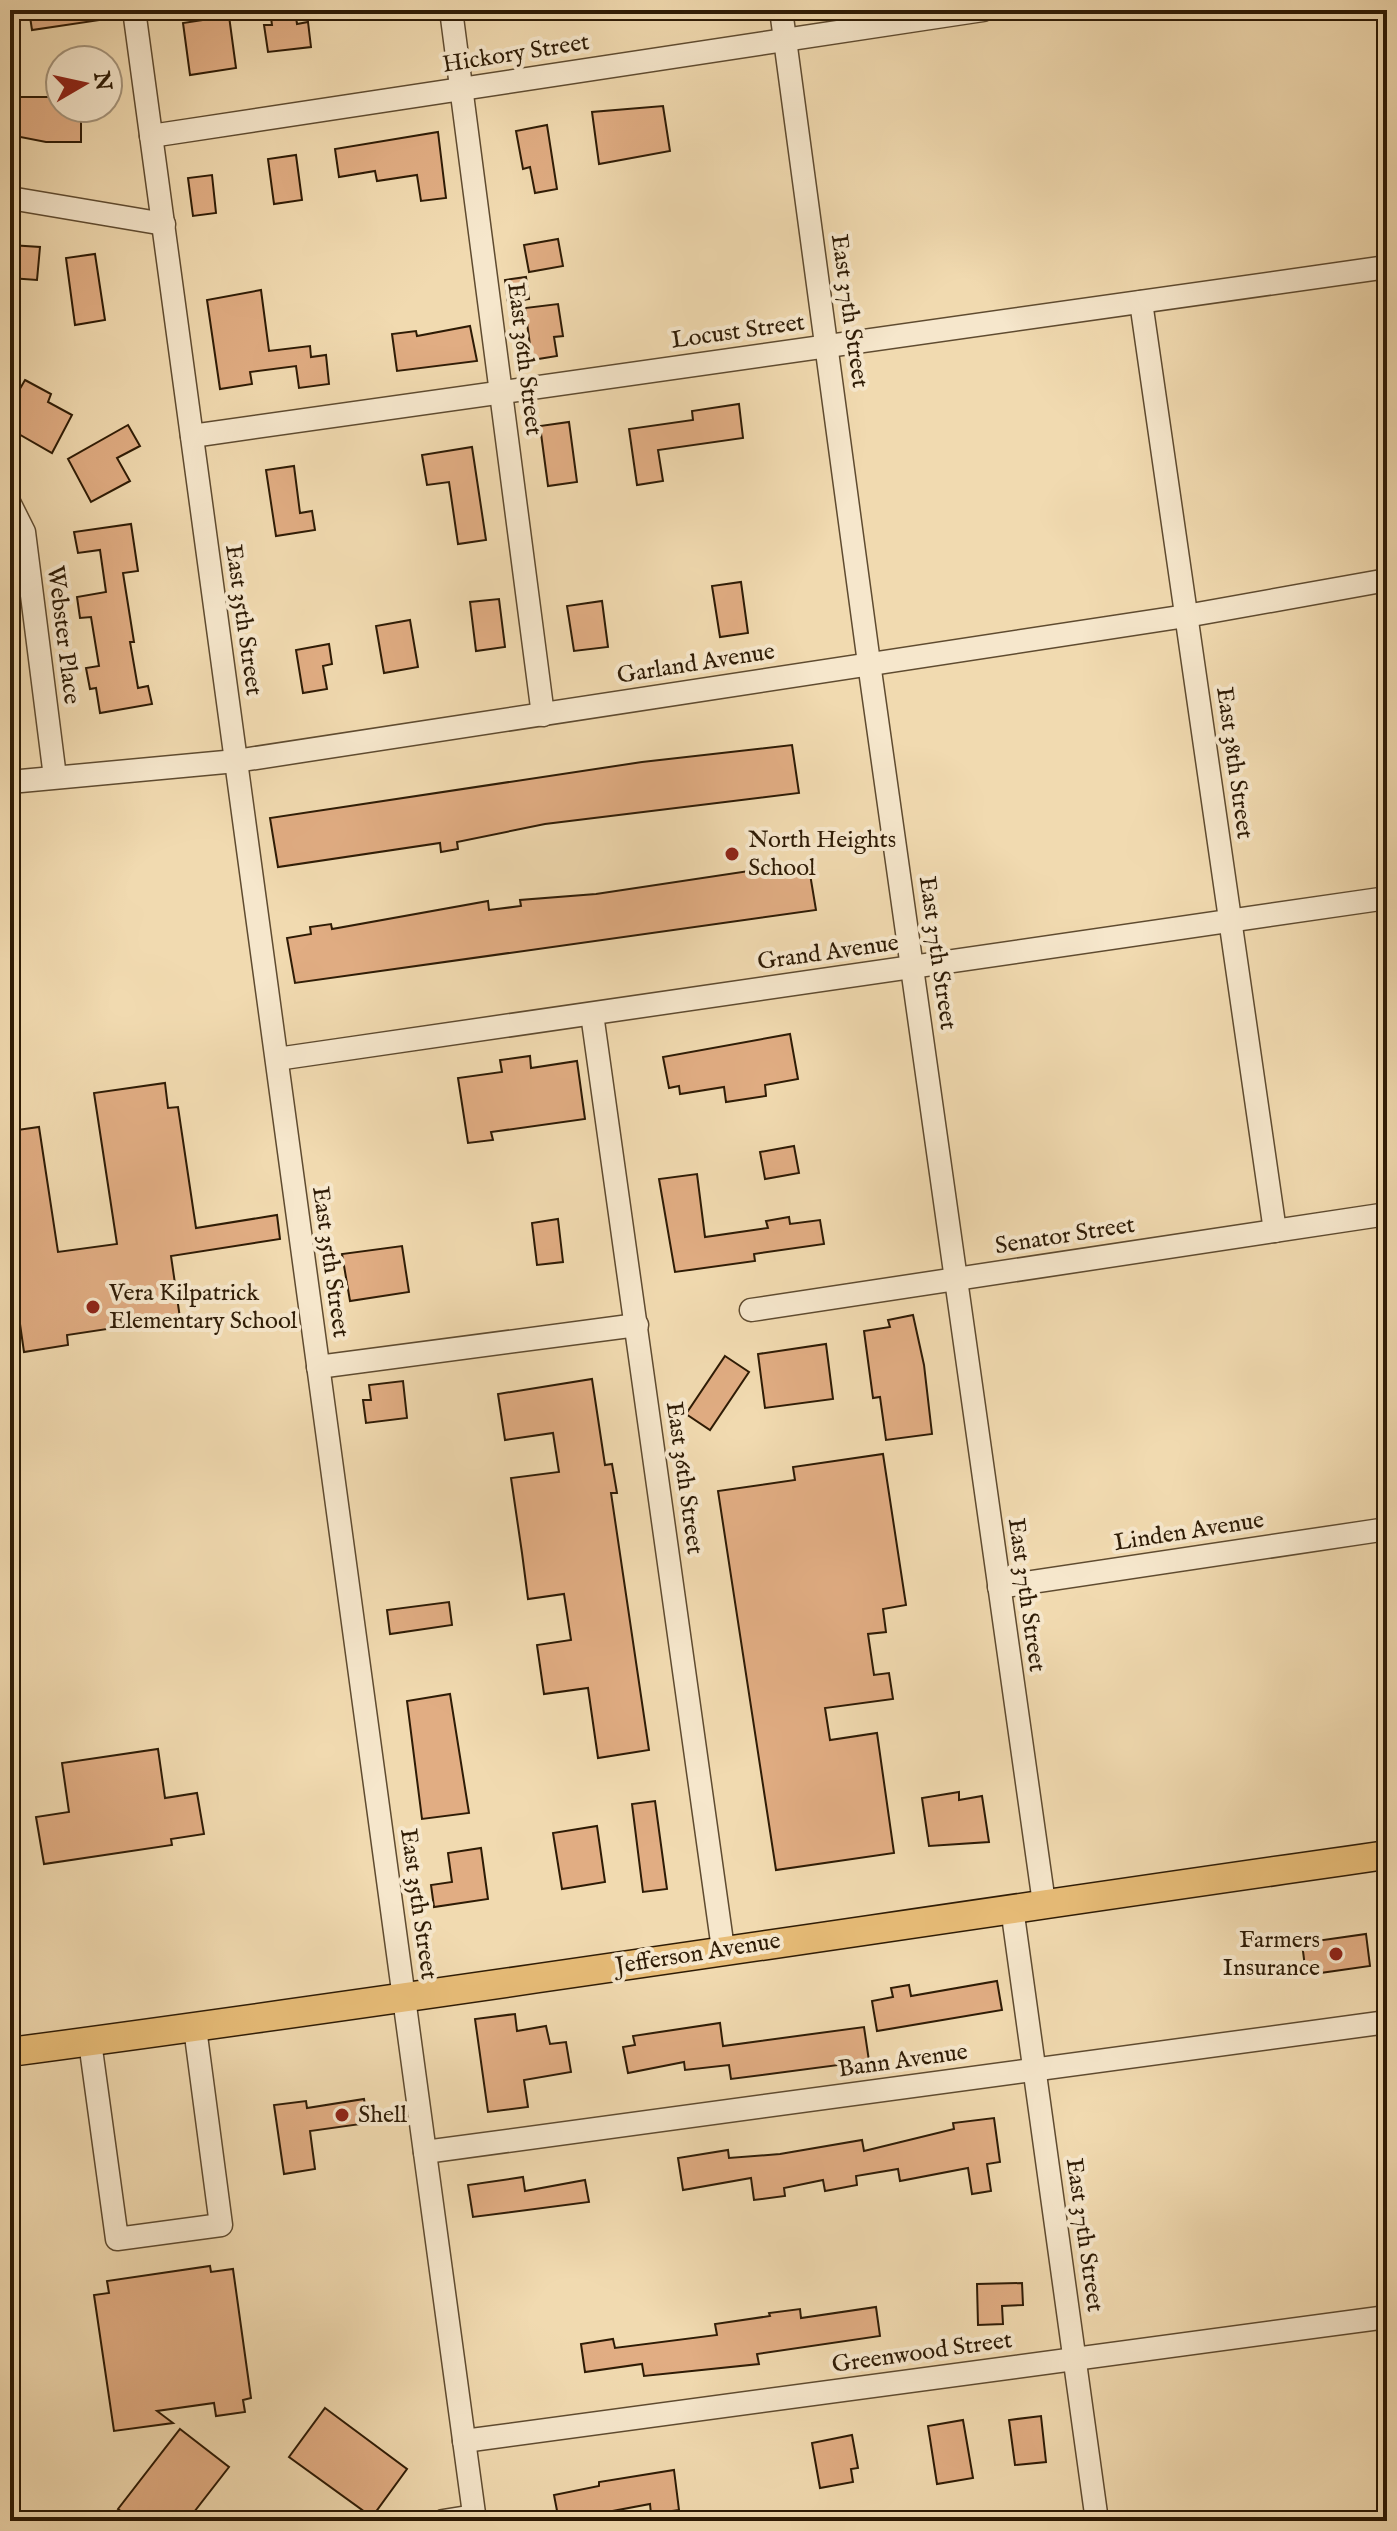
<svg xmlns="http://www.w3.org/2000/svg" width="1397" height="2531" viewBox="0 0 1397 2531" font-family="'IM FELL English',serif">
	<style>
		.building { fill: #e1ad83; stroke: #2e1b05; stroke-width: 2 }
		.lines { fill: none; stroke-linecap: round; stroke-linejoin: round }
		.minor-casing { stroke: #5f4b30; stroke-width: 25 }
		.major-casing { stroke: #2e1b05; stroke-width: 31 }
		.minor { stroke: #f6e7cc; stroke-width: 22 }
		.major { stroke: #e8bd78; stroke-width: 28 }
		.poi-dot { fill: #8f2418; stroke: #f6e7cc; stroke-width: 3 }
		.labels { text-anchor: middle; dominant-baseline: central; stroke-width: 8; stroke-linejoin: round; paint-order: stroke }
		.street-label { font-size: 24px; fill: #2e1b05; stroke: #f6e7cc }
		.poi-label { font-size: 24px; fill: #2e1b05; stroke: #f6e7cc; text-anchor: start }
	</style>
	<rect width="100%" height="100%" fill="#f1dab0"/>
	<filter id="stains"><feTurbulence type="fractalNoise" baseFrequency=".0025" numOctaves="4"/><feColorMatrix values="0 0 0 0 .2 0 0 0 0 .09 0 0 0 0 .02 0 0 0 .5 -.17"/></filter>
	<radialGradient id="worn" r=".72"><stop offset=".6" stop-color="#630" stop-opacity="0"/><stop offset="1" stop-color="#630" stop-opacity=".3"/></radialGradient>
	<g class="building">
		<path d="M 29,10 L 100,10 L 100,20 L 32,30 Z"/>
		<path d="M 270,10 L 295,10 L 297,24 L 308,22 L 311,47 L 268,52 L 264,25 L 272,25 Z"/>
		<path d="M 229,16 L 236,68 L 190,75 L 183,23 Z"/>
		<path d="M 10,97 L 60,97 L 60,108 L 81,108 L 81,142 L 46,142 L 10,135 Z"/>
		<path d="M 663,106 L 670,151 L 599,164 L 592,112 Z"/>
		<path d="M 547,125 L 557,189 L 535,193 L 530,167 L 523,169 L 516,131 Z"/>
		<path d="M 438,132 L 446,198 L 421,201 L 417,175 L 377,181 L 375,171 L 339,177 L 335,149 Z"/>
		<path d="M 296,155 L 302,200 L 274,204 L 268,159 Z"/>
		<path d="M 212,175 L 216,213 L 193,216 L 188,178 Z"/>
		<path d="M 558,239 L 563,266 L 529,272 L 524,245 Z"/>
		<path d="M 10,245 L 40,247 L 37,280 L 10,278 Z"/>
		<path d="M 95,254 L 105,320 L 75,325 L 66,258 Z"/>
		<path d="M 526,277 L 529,299 L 508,303 L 505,280 Z"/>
		<path d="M 261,290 L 269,351 L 310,346 L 311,357 L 326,355 L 329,384 L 299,388 L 296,366 L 250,372 L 252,384 L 220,389 L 207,300 Z"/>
		<path d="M 558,304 L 563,336 L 554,337 L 557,356 L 532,360 L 525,308 Z"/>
		<path d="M 470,326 L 477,361 L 397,371 L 392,334 L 416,331 L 417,336 Z"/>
		<path d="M 25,380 L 51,394 L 48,402 L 72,415 L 52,453 L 10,429 L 10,406 Z"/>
		<path d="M 739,404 L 743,438 L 658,450 L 663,481 L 637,485 L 629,429 L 693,420 L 692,411 Z"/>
		<path d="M 569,422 L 577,482 L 548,486 L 540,426 Z"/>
		<path d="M 128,425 L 140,446 L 117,458 L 130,481 L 91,502 L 68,459 Z"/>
		<path d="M 472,447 L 486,540 L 458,544 L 449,482 L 427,485 L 422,455 Z"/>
		<path d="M 294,466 L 300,513 L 312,511 L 315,530 L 276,536 L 266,470 Z"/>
		<path d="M 131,524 L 138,571 L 123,573 L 134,642 L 130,642 L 138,688 L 148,686 L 152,704 L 100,713 L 96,688 L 90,689 L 86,668 L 99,666 L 91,617 L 80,618 L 77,597 L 106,592 L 100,550 L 78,553 L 74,532 Z"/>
		<path d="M 741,582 L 748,633 L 720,637 L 712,586 Z"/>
		<path d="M 499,599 L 505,647 L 476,651 L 470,602 Z"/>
		<path d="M 602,601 L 608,647 L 574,651 L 567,606 Z"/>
		<path d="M 410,620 L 418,667 L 384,673 L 376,626 Z"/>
		<path d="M 329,644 L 332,664 L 323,666 L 327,689 L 303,693 L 296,650 Z"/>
		<path d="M 792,745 L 799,793 L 545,824 L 457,842 L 458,849 L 441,852 L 440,843 L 278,867 L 270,818 L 642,762 Z"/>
		<path d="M 808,862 L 816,910 L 295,983 L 287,938 L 311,934 L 310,927 L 331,924 L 332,929 L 488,901 L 489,910 L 521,906 L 520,900 L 596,894 Z"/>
		<path d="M 790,1034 L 798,1079 L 765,1085 L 766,1096 L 726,1102 L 724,1087 L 680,1094 L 679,1086 L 669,1088 L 663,1057 Z"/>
		<path d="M 530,1056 L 531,1068 L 577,1061 L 585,1119 L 491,1132 L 493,1140 L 468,1143 L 458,1078 L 502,1072 L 500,1060 Z"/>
		<path d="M 165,1083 L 168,1108 L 178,1107 L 196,1228 L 277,1215 L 280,1239 L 171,1256 L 180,1318 L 67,1335 L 68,1345 L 24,1352 L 19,1317 L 10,1319 L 10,1131 L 39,1127 L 58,1252 L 117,1244 L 94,1093 Z"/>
		<path d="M 794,1146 L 799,1173 L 765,1179 L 760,1152 Z"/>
		<path d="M 697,1174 L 705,1237 L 768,1228 L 766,1221 L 789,1217 L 790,1224 L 820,1220 L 824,1244 L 754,1254 L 755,1261 L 675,1272 L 659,1179 Z"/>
		<path d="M 558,1219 L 563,1262 L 537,1265 L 532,1223 Z"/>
		<path d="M 402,1246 L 409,1292 L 350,1301 L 342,1254 Z"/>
		<path d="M 913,1315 L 924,1365 L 932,1434 L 886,1440 L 880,1397 L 873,1398 L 864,1331 L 890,1327 L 888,1320 Z"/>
		<path d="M 826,1344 L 833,1399 L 765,1408 L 758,1354 Z"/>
		<path d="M 725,1356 L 749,1372 L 710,1430 L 686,1414 Z"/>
		<path d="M 592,1379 L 605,1465 L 612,1464 L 617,1493 L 611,1493 L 649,1750 L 598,1758 L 588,1688 L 544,1694 L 537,1645 L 571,1640 L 564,1594 L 528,1599 L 522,1553 L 511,1478 L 559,1472 L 553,1433 L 505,1440 L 498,1394 Z"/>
		<path d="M 403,1381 L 407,1418 L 366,1423 L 363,1400 L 371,1400 L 369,1385 Z"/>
		<path d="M 883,1454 L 906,1605 L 883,1609 L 886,1632 L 868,1634 L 874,1675 L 889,1673 L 893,1699 L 825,1708 L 830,1740 L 877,1733 L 894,1853 L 776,1870 L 718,1491 L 795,1480 L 793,1467 Z"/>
		<path d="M 449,1602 L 452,1625 L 390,1634 L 387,1610 Z"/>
		<path d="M 450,1694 L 469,1813 L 422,1819 L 407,1701 Z"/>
		<path d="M 158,1749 L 165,1798 L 197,1793 L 204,1834 L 171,1839 L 172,1845 L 44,1864 L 36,1817 L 69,1812 L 62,1763 Z"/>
		<path d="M 959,1792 L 959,1800 L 982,1796 L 989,1842 L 929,1846 L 922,1798 Z"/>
		<path d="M 655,1801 L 667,1889 L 643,1892 L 632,1804 Z"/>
		<path d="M 597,1826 L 605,1882 L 562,1889 L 553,1833 Z"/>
		<path d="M 481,1848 L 488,1899 L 434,1907 L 431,1885 L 452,1882 L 448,1853 Z"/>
		<path d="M 1366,1934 L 1370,1966 L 1306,1975 L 1302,1943 Z"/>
		<path d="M 997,1981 L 1002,2010 L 877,2031 L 872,2001 L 893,1997 L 891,1988 L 909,1985 L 911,1996 Z"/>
		<path d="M 515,2014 L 517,2031 L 546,2026 L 550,2044 L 566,2042 L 571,2072 L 524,2080 L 528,2107 L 488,2112 L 475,2019 Z"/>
		<path d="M 720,2023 L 723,2046 L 864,2027 L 869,2061 L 731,2079 L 729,2065 L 685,2070 L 684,2062 L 628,2073 L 623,2047 L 635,2045 L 633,2036 Z"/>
		<path d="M 364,2099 L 368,2123 L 310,2131 L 315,2169 L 284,2174 L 274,2105 L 306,2101 L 307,2108 Z"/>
		<path d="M 994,2118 L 1000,2162 L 987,2164 L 991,2191 L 972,2194 L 968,2168 L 900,2181 L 898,2169 L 856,2176 L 857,2185 L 825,2191 L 823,2180 L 784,2188 L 785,2196 L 754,2200 L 751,2178 L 683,2190 L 678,2158 L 728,2150 L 729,2158 L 780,2154 L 862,2140 L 864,2151 L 954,2129 L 953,2123 Z"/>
		<path d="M 523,2177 L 525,2191 L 585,2180 L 589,2202 L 473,2217 L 468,2185 Z"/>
		<path d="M 210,2266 L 211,2272 L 233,2269 L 251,2398 L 243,2400 L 245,2412 L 216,2416 L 214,2403 L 157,2411 L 173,2423 L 114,2431 L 94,2295 L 109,2293 L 107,2281 Z"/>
		<path d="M 1022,2283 L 1023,2305 L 1002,2306 L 1003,2324 L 978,2325 L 977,2284 Z"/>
		<path d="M 876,2307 L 880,2336 L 757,2354 L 759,2364 L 644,2376 L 642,2364 L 585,2372 L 581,2344 L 613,2339 L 615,2348 L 717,2335 L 715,2324 L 770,2316 L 769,2313 L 800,2309 L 801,2318 Z"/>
		<path d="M 325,2408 L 407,2469 L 372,2517 L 289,2457 Z"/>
		<path d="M 1041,2416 L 1046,2462 L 1015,2465 L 1009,2420 Z"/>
		<path d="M 963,2420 L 973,2478 L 937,2484 L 928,2426 Z"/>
		<path d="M 180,2429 L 229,2467 L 187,2521 L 134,2521 L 118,2509 Z"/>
		<path d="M 852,2435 L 858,2468 L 851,2469 L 853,2482 L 820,2488 L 812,2443 Z"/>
		<path d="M 674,2470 L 679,2510 L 651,2514 L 650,2504 L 559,2521 L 554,2495 L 599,2486 L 599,2482 Z"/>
	</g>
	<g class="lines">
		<defs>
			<g id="minor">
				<path d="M 134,10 L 475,2521"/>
				<path d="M 451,10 L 543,715"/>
				<path d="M 781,10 L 869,663 L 1044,1903"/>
				<path d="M 151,136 L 983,10"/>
				<path d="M 10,198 L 164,224"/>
				<path d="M 1141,302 L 1275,1231"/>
				<path d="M 192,436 L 1387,267"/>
				<path d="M 10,504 L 24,532 L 55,777"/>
				<path d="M 10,782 L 236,761 L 1186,616 L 1387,580"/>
				<path d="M 592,1014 L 723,1949"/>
				<path d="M 277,1059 L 1387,898"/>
				<path d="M 751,1310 L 1387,1214"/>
				<path d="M 318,1367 L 637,1325"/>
				<path d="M 999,1587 L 1387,1529"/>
				<path d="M 1012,1908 L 1097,2521"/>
				<path d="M 90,2042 L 117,2239 L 221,2225 L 195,2028"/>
				<path d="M 425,2152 L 1387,2022"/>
				<path d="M 464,2441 L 1387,2317"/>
				<path d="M 443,2521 L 474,2516"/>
			</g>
			<path id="major" d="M 10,2052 C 470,1991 928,1920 1387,1855"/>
		</defs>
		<use href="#minor" class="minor-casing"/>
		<use href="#major" class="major-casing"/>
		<use href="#minor" class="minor"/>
		<use href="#major" class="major"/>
	</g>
	<g class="poi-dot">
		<circle cx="732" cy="854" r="8"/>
		<circle cx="93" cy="1307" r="8"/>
		<circle cx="1336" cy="1954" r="8"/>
		<circle cx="342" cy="2115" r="8"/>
	</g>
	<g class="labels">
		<g class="street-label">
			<text transform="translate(516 54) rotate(-9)">Hickory Street</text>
			<text transform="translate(849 311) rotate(82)">East 37th Street</text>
			<text transform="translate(738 332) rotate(-8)">Locust Street</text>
			<text transform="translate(524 359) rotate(83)">East 36th Street</text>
			<text transform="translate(243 620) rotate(82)">East 35th Street</text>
			<text transform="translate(63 635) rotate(83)">Webster Place</text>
			<text transform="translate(696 664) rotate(-9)">Garland Avenue</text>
			<text transform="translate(1234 763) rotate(82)">East 38th Street</text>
			<text transform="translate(828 953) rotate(-8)">Grand Avenue</text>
			<text transform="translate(937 953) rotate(82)">East 37th Street</text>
			<text transform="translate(1065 1236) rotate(-9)">Senator Street</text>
			<text transform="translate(330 1262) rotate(82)">East 35th Street</text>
			<text transform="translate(684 1478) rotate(82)">East 36th Street</text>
			<text transform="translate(1189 1532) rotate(-9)">Linden Avenue</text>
			<text transform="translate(1026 1595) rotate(82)">East 37th Street</text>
			<text transform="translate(418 1904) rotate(82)">East 35th Street</text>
			<text transform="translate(698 1954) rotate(-9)">Jefferson Avenue</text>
			<text transform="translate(903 2061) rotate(-8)">Bann Avenue</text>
			<text transform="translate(1084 2235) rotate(82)">East 37th Street</text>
			<text transform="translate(922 2353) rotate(-8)">Greenwood Street</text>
		</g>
		<g class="poi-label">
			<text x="748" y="840">North Heights<tspan x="748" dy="28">School</tspan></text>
			<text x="109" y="1293">Vera Kilpatrick<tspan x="109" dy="28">Elementary School</tspan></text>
			<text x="1320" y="1940" text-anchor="end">Farmers<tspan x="1320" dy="28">Insurance</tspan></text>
			<text x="358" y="2115">Shell</text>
		</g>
	</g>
	<rect width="1397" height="2531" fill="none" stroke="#f1dab0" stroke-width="40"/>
	<rect x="12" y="12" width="1373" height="2507" fill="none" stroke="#2e1b05" stroke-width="4"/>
	<rect x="20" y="20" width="1357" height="2491" fill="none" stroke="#2e1b05" stroke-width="2"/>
	<g transform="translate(84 84) rotate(81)"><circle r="38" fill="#f6e7cc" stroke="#a6957c" stroke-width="2"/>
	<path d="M0-6L14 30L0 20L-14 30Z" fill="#8f2418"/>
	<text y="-12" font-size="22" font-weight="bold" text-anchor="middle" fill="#2e1b05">N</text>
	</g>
	<rect width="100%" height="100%" filter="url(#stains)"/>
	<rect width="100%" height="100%" fill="url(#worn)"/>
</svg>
